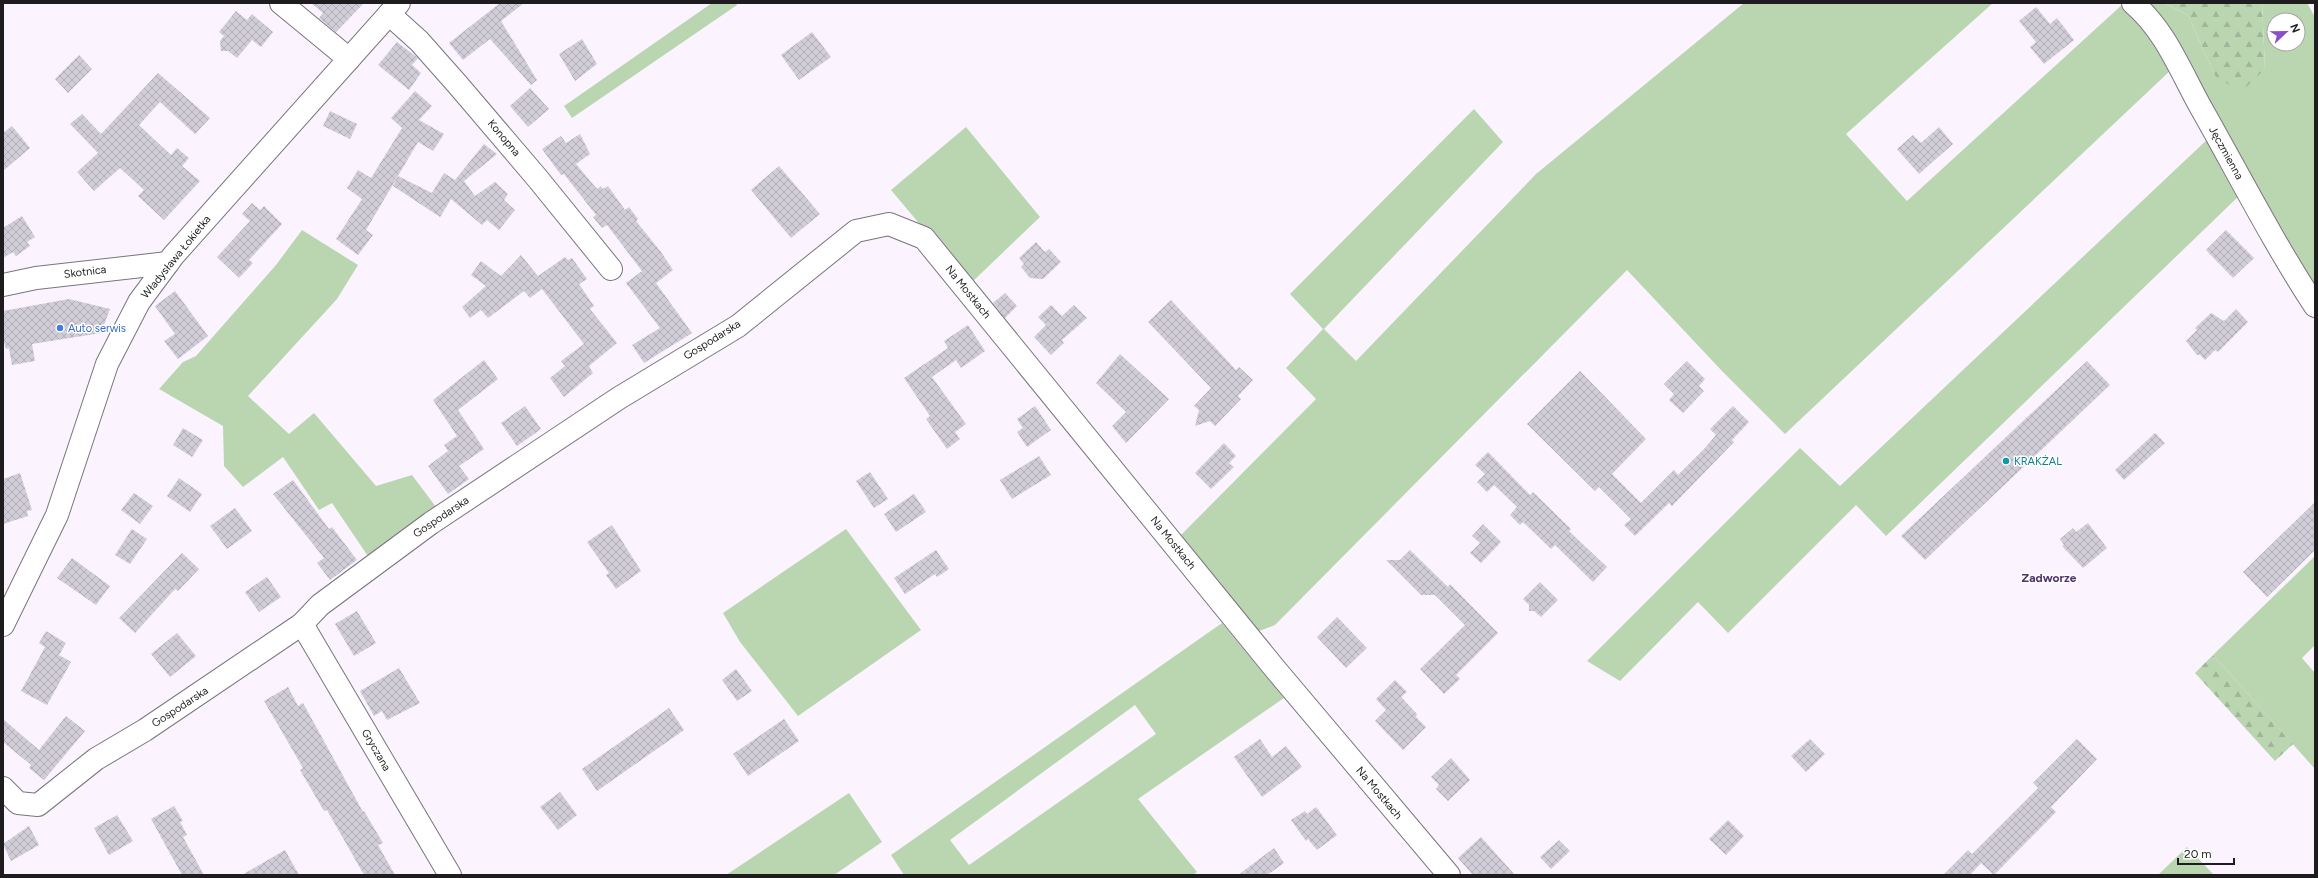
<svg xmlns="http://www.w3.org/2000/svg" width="2318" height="878" viewBox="0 0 2318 878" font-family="Figtree,sans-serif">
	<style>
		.green { fill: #b9d6b1; fill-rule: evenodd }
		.forest { fill: url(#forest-firs) }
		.building { fill: url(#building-cross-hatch) }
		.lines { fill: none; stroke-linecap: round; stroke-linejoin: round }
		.minor-casing { stroke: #7a747e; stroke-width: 24 }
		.minor { stroke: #fff; stroke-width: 22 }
		.shop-dot { fill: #3f7fe0; stroke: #fff; stroke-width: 1.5 }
		.culture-dot { fill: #0f9aa8; stroke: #fff; stroke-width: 1.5 }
		.labels { text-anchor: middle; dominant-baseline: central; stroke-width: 3; stroke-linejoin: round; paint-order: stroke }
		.street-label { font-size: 11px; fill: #1e1c1f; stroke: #fff }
		.shop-label { font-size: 11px; fill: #366cbe; stroke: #fff; text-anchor: start }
		.culture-label { font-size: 11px; fill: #0d838f; stroke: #fff; text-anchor: start }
		.neighbourhood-label { font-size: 12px; font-weight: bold; fill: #4f346f; stroke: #fff }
	</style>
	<defs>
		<pattern id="forest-firs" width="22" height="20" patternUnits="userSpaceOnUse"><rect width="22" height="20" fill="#b9d6b1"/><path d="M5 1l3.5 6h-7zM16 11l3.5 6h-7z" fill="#9fb798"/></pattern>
		<pattern id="building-cross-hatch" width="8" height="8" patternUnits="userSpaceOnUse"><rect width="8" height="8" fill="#d1cdd8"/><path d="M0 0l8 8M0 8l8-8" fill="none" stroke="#b3afb9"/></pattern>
	</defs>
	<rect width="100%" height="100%" fill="#fbf4ff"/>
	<g class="green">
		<path d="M 712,3 L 736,3 L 737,5 L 572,118 L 564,106 Z"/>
		<path d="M 1744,3 L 1993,3 L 1846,134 L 1907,201 L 2124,3 L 2172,69 L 1785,434 L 1722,371 L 1627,270 L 1275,625 L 1259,631 L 1175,541 L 1316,399 L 1286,368 L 1323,329 L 1290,294 L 1474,109 L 1503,142 L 1324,329 L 1356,361 L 1536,174 Z"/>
		<path d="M 2139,3 L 2164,3 L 2188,15 L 2216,78 L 2265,69 L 2262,3 L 2307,3 L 2315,17 L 2315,297 ZM 2274,20 L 2298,20 L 2298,44 L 2274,44 Z"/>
		<path d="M 966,127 L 1040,217 L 970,284 L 891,190 Z"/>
		<path d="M 2212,135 L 2241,194 L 1886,536 L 1856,505 L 1728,633 L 1698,602 L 1620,681 L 1587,661 L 1800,448 L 1840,486 Z"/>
		<path d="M 302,230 L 358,265 L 337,299 L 248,396 L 289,434 L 314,413 L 376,486 L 412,475 L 439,511 L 372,562 L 332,503 L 319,510 L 283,457 L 243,487 L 224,466 L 223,426 L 159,389 L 183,362 L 196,356 L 276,265 Z"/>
		<path d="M 846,529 L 921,630 L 798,716 L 740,642 L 723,613 Z"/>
		<path d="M 2315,556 L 2315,645 L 2302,658 L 2315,673 L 2315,769 L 2213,655 Z"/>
		<path d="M 1222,623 L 1284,698 L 1138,799 L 1197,872 L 1193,875 L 904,875 L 891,855 ZM 1135,705 L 1156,734 L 969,865 L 950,840 Z"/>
		<path d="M 849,793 L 882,842 L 834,875 L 726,875 Z"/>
		<path d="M 2187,847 L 2214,875 L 2158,875 Z"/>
	</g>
	<g class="forest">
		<path d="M 2164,3 L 2262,3 L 2265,69 L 2242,91 L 2216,78 L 2188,15 Z"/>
		<path d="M 2213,655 L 2293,744 L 2275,761 L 2195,673 Z"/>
	</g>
	<g class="building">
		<path d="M 311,3 L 364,3 L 336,32 L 319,18 L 323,13 Z"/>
		<path d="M 500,3 L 524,3 L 501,21 L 537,80 L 531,85 L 490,39 L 463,60 L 449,43 Z"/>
		<path d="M 2036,7 L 2050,24 L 2057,18 L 2074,40 L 2044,64 L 2030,47 L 2036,42 L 2019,21 Z"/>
		<path d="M 236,11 L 247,20 L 252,14 L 273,32 L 261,47 L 252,40 L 237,58 L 228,51 L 221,51 L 220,41 L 224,36 L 219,32 Z"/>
		<path d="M 812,32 L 831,57 L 799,80 L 781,55 Z"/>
		<path d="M 582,39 L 597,64 L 575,81 L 559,54 Z"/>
		<path d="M 397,42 L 418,58 L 412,65 L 421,73 L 409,90 L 378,65 Z"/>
		<path d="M 79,55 L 92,69 L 68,93 L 55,79 Z"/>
		<path d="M 158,73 L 210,118 L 195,134 L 160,102 L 139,125 L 171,155 L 177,148 L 189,158 L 182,166 L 200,181 L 164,220 L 138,196 L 144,190 L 120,168 L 94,191 L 77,172 L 98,153 L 70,124 L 82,114 L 101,134 Z"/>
		<path d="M 530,88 L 549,109 L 528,127 L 510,106 Z"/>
		<path d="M 415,91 L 432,106 L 419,120 L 444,134 L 433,151 L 418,142 L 366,230 L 373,235 L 358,255 L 336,239 L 362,199 L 347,188 L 358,170 L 371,178 L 402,128 L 391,118 Z"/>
		<path d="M 330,111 L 357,124 L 350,139 L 323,126 Z"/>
		<path d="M 12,126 L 30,148 L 3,171 L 3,133 Z"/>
		<path d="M 1939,127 L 1953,144 L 1919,174 L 1897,149 L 1913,135 L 1921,143 Z"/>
		<path d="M 580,134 L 590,154 L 576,164 L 597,189 L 601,186 L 603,189 L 608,186 L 625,210 L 629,207 L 638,219 L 636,221 L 661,252 L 673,270 L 656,283 L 692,333 L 644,363 L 632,345 L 660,328 L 626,283 L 642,271 L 607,225 L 602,228 L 593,217 L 596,215 L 564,174 L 561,175 L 542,149 L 561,136 L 566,143 Z"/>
		<path d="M 484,144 L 497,154 L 464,181 L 475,196 L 495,182 L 508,194 L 504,200 L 515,210 L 499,230 L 487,220 L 482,225 L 451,199 L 440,217 L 393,186 L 398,176 L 432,193 L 444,173 L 455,180 Z"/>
		<path d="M 779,166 L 820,214 L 791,238 L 751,190 Z"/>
		<path d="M 252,203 L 260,210 L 264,206 L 282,224 L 249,260 L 253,263 L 239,278 L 217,257 L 250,221 L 242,214 Z"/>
		<path d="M 22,216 L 35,237 L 27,242 L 30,246 L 16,256 L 13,252 L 3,258 L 3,228 Z"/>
		<path d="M 2226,230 L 2254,258 L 2233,278 L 2206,250 Z"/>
		<path d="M 1036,242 L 1045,252 L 1049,249 L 1061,262 L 1043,279 L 1030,278 L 1021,267 L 1024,264 L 1019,258 Z"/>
		<path d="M 521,255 L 538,276 L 565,257 L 568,260 L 572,258 L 587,279 L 579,284 L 594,306 L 590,309 L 617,343 L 589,366 L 593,373 L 564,397 L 550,378 L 565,366 L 561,361 L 584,344 L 542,289 L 530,298 L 524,291 L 488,318 L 481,310 L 470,318 L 462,307 L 486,286 L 471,275 L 481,261 L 501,276 Z"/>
		<path d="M 175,291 L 208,336 L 178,359 L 164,341 L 175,334 L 155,306 Z"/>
		<path d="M 1005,293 L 1017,306 L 1005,318 L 993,303 Z"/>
		<path d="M 69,299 L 110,309 L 101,333 L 32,344 L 35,361 L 12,365 L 9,348 L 6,349 L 3,339 L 3,311 Z"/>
		<path d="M 1171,300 L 1236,370 L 1239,367 L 1253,380 L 1238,396 L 1241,399 L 1215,426 L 1210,421 L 1195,426 L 1199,410 L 1194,406 L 1211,388 L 1148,322 Z"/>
		<path d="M 1051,305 L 1062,316 L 1074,305 L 1087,318 L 1062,340 L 1064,343 L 1051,355 L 1034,337 L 1046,325 L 1038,317 Z"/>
		<path d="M 2236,309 L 2248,322 L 2218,352 L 2215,350 L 2205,360 L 2200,355 L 2197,355 L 2186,341 L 2197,330 L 2195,328 L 2211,313 L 2224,321 Z"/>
		<path d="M 968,325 L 985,351 L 961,368 L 956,360 L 932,377 L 966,424 L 955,432 L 960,439 L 947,449 L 926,419 L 930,416 L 904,378 L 948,348 L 944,341 Z"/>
		<path d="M 1120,354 L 1169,399 L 1126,443 L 1112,426 L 1126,412 L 1096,383 Z"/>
		<path d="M 484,360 L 498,379 L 458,410 L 484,449 L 459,466 L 469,479 L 448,494 L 428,466 L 448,451 L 444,445 L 457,436 L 433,400 Z"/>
		<path d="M 1687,361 L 1705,379 L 1699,386 L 1704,391 L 1683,413 L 1669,400 L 1674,394 L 1664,384 Z"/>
		<path d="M 2087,361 L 2110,385 L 1925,560 L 1901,536 Z"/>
		<path d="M 1580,371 L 1646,439 L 1612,474 L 1641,503 L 1674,470 L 1678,475 L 1705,448 L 1716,435 L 1710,429 L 1733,406 L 1749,422 L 1732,440 L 1734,442 L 1672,506 L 1669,503 L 1635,536 L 1624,525 L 1631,519 L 1599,487 L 1595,491 L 1527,424 Z"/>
		<path d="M 525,406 L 541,429 L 517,446 L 501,423 Z"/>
		<path d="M 1035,406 L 1051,430 L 1027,447 L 1017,432 L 1023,428 L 1017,419 Z"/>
		<path d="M 183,428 L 203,440 L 192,457 L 173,445 Z"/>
		<path d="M 2155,433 L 2165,443 L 2124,480 L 2115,470 Z"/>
		<path d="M 1224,443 L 1236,456 L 1229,463 L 1234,467 L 1211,489 L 1195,473 Z"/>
		<path d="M 1488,452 L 1530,495 L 1533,492 L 1571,529 L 1569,531 L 1607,567 L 1593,582 L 1555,545 L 1551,549 L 1523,522 L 1520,525 L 1510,515 L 1517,507 L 1494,485 L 1487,492 L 1477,482 L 1485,474 L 1475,465 Z"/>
		<path d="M 1039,456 L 1051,475 L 1012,499 L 1000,480 Z"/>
		<path d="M 870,472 L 888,499 L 874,508 L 856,481 Z"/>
		<path d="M 20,473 L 32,510 L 27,511 L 28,516 L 3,524 L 3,479 Z"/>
		<path d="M 179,478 L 202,494 L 190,512 L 167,496 Z"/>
		<path d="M 293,480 L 329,529 L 332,527 L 357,560 L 330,580 L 317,563 L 324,558 L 273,494 Z"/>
		<path d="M 134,493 L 153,506 L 140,524 L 121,510 Z"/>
		<path d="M 914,494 L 926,512 L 896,532 L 884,514 Z"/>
		<path d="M 2315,502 L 2315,550 L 2267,597 L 2243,572 Z"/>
		<path d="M 235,508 L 252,531 L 227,549 L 210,526 Z"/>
		<path d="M 2088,523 L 2107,548 L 2083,568 L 2062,546 L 2064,545 L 2060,539 L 2073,528 L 2076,532 Z"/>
		<path d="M 1483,524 L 1501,542 L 1481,563 L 1470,553 L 1480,543 L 1472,536 Z"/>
		<path d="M 612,525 L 641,571 L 616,589 L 606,575 L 609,573 L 587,542 Z"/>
		<path d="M 132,529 L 147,539 L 130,564 L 115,555 Z"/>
		<path d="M 936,550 L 949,569 L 937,577 L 935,574 L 905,594 L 894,578 Z"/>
		<path d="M 1410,550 L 1448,587 L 1450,584 L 1498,633 L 1456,675 L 1460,679 L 1444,694 L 1420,669 L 1465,625 L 1435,595 L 1421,595 L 1386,560 L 1400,560 Z"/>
		<path d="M 182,553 L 199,569 L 178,591 L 175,589 L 135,633 L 119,618 Z"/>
		<path d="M 72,558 L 110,586 L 96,605 L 57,578 Z"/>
		<path d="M 267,577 L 281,597 L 259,612 L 245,592 Z"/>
		<path d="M 1540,582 L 1558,600 L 1541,617 L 1534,611 L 1529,611 L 1529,605 L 1523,599 Z"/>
		<path d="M 357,611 L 376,643 L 354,656 L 335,624 Z"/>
		<path d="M 1337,617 L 1367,648 L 1346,668 L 1317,637 Z"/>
		<path d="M 46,631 L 66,643 L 59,655 L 71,662 L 47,705 L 21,691 L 45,647 L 39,643 Z"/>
		<path d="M 177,633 L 196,656 L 170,677 L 151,654 Z"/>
		<path d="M 399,668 L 420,703 L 387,720 L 382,711 L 374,716 L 360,691 Z"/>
		<path d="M 736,669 L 752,691 L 737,701 L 722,680 Z"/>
		<path d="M 1395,680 L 1407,692 L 1401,697 L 1417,714 L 1416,717 L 1426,727 L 1403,750 L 1375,721 L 1386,710 L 1376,699 Z"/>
		<path d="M 288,687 L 298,706 L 303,703 L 363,812 L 364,811 L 383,843 L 378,845 L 395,875 L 364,875 L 327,810 L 324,811 L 300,770 L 303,768 L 264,701 Z"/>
		<path d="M 669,708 L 684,730 L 597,791 L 582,769 Z"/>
		<path d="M 66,716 L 85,731 L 44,780 L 29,768 L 31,765 L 3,742 L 3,719 L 39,750 Z"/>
		<path d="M 784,719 L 799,741 L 748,776 L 733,754 Z"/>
		<path d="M 1260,739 L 1272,757 L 1286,746 L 1302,767 L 1262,797 L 1234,757 Z"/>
		<path d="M 1810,739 L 1825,754 L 1806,772 L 1791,756 Z"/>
		<path d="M 2077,739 L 2097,759 L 2051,807 L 2056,812 L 1994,875 L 1981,863 L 1970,875 L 1943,875 L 1968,850 L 1972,854 L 2038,788 L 2033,783 Z"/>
		<path d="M 1451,758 L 1470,780 L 1448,801 L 1436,789 L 1439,785 L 1431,777 Z"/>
		<path d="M 560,792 L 577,815 L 558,830 L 540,807 Z"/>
		<path d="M 174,806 L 183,821 L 180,822 L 187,835 L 183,837 L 204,875 L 182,875 L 151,819 Z"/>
		<path d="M 1316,807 L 1337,835 L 1317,850 L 1308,839 L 1306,841 L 1291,820 L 1305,811 L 1307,814 Z"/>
		<path d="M 117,815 L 133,841 L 109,855 L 94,828 Z"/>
		<path d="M 1728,820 L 1744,836 L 1726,855 L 1709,839 Z"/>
		<path d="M 29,826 L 39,845 L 11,861 L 3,844 Z"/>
		<path d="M 1481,837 L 1515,875 L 1473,875 L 1458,858 Z"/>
		<path d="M 1559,840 L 1570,851 L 1551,869 L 1540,857 Z"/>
		<path d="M 1274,848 L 1284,863 L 1267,875 L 1238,875 Z"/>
		<path d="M 285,850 L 299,875 L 242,875 Z"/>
	</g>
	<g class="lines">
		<defs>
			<g id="minor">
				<path d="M 281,3 L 349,59"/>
				<path d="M 2133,3 C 2165,30 2180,70 2200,106 C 2238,173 2273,242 2315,306"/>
				<path d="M 389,14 L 419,41 L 458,85 L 538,179 L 611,269"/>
				<path d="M 3,285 L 36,278 L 168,263"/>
				<path d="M 302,624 L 450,875"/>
				<path d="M 3,625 L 57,515 L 107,364 L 139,302 L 173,256 L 399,3"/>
				<path d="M 3,788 L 18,803 L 38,805 L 96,759 L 145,730 L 302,624 L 320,605 L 431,523 L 619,398 L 738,326 L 856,231 L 889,224 L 924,238 L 1276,670 L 1449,875"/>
			</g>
		</defs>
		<use href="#minor" class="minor-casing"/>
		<use href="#minor" class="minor"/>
	</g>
	<circle class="shop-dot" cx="60" cy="328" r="4"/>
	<circle class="culture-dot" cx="2006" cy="461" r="4"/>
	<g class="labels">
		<g class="street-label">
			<text transform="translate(504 138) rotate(50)">Konopna</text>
			<text transform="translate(2226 153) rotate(61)">Jęczmienna</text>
			<text transform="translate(176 257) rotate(-51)">Władysława Łokietka</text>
			<text transform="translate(85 272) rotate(-7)">Skotnica</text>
			<text transform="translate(968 292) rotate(51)">Na Mostkach</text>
			<text transform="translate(712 340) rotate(-32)">Gospodarska</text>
			<text transform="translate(441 517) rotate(-34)">Gospodarska</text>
			<text transform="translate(1173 543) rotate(51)">Na Mostkach</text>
			<text transform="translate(180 707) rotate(-33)">Gospodarska</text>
			<text transform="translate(376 750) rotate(60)">Gryczana</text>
			<text transform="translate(1379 793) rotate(50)">Na Mostkach</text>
		</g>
		<g class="shop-label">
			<text x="68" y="328">Auto serwis</text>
		</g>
		<g class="culture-label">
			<text x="2014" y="461">KRAKŻAL</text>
		</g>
		<g class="neighbourhood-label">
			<text x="2049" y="578">Zadworze</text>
		</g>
	</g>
	<rect width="2318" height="878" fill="none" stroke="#1e1c1f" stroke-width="8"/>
	<g transform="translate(2286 32) rotate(68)"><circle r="19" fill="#ffffff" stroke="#a5a4a5"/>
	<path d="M0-3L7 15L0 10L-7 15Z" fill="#884fc6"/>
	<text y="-6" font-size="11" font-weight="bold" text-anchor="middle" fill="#1e1c1f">N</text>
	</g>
	<path d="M2178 858v6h56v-6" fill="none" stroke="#1e1c1f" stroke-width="2"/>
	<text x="2184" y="858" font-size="12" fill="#1e1c1f" stroke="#ffffff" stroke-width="3" paint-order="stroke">20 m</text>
</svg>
